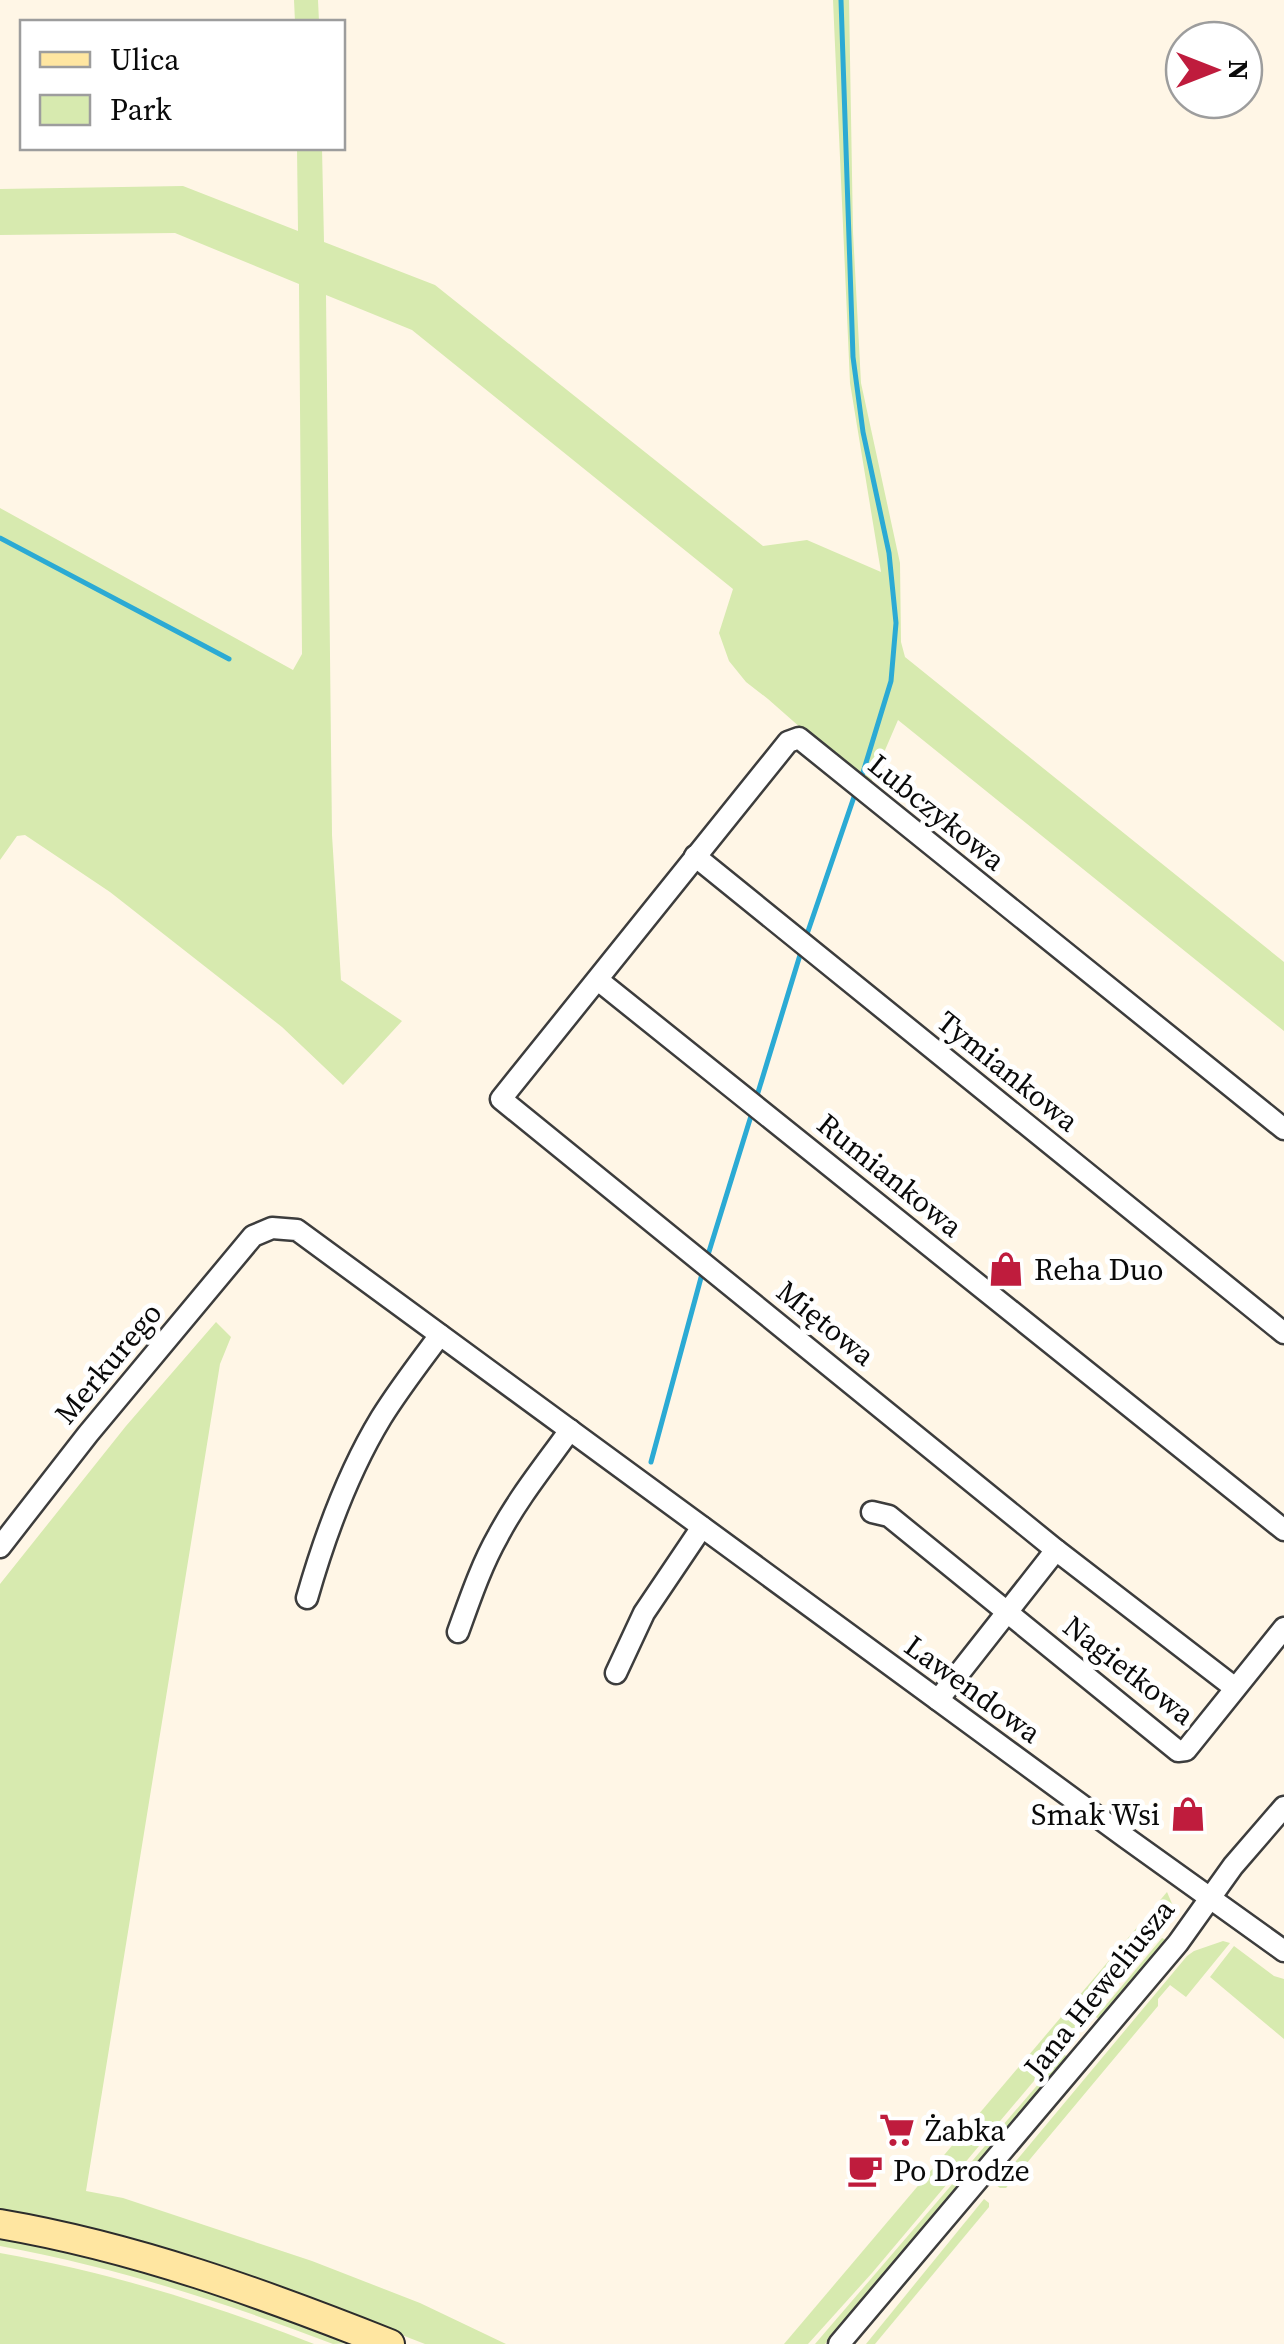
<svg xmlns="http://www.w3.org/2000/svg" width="1284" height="2344" viewBox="0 0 1284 2344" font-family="'Source Serif 4',serif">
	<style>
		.green { fill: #d7eaaf }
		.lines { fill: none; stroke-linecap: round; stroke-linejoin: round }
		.stream { stroke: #2baad4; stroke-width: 5 }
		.street-casing { stroke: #3d3d3d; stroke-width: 25 }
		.secondary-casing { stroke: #2c2c2c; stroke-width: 32 }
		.street { stroke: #fff; stroke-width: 20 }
		.secondary { stroke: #ffe6a1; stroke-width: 28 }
		.labels { text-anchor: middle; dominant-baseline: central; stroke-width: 10; stroke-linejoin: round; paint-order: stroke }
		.street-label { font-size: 30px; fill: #0a0a0a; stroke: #fff }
		.poi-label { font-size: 30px; fill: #0a0a0a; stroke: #fff; text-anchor: start }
	</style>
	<rect width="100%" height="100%" fill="#fff6e6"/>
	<g class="green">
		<path d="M 294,0 L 318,0 L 319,22 L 295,22 Z"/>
		<path d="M 833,0 L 849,0 L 853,232 L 861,383 L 900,563 L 901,642 L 905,657 L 1284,962 L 1284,1031 L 898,720 L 870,785 L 852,773 L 768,699 L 746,682 L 729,661 L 719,633 L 733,589 L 412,330 L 326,295 L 332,835 L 341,980 L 402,1021 L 343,1085 L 282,1027 L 110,892 L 25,835 L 17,836 L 0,860 L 0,508 L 293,670 L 302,654 L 299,284 L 175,233 L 0,235 L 0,189 L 183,186 L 298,231 L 297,148 L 322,148 L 324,242 L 435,285 L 763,546 L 807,540 L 881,572 L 850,383 Z"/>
		<path d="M 216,1322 L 231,1337 L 220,1364 L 86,2191 L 123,2198 L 312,2261 L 420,2303 L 506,2344 L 425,2344 L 278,2287 L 194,2258 L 102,2232 L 0,2211 L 0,1584 L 126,1426 Z"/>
		<path d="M 1167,1892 L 1173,1906 L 1168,1922 L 872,2273 L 808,2344 L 784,2344 Z"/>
		<path d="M 1162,1938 L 1168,1941 L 1101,2021 L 1096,2017 Z"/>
		<path d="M 1223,1941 L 1230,1943 L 1186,1997 L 1170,1985 L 1158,1999 L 1158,2006 L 1006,2188 L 1000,2188 L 996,2185 L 1187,1956 L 1194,1951 Z"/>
		<path d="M 1234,1946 L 1274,1976 L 1284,1979 L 1284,2039 L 1210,1977 Z"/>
		<path d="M 1064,2054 L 1069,2059 L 825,2344 L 815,2344 Z"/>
		<path d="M 984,2199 L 989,2203 L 989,2207 L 875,2344 L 866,2344 Z"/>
		<path d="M 0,2238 L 96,2257 L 211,2291 L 351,2343 L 333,2344 C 224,2302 115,2267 0,2246 Z"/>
		<path d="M 0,2253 C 108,2272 212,2304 314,2344 L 0,2344 Z"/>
	</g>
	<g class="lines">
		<g class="stream">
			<path d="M 841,0 L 853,357 L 863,432 L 889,553 L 896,623 L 891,681 L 861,779"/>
			<path d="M 0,538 L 229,659"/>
			<path d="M 806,937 L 855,794"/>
			<path d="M 756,1099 L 800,955"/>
			<path d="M 707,1258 L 751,1116"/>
			<path d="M 651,1462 L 702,1274"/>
		</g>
		<defs>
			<g id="street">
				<path d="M 695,856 L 1284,1333"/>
				<path d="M 598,980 L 1284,1530"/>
				<path d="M 872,1512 L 889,1516 L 1178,1751 L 1186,1750 L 1284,1628"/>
				<path d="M 0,1547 L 88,1434 L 253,1236 L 272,1228 L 297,1230 L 1125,1837 L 1284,1951"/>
				<path d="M 307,1598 C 325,1535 347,1474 381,1418 C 399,1389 420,1362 440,1335"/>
				<path d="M 458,1632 C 470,1599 481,1566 498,1536 C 518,1498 545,1465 570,1430"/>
				<path d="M 616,1673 L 644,1613 L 702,1527"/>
				<path d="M 1235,1688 L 1056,1550 L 501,1099 L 788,742 L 799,738 L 1284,1129"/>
				<path d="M 938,1700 L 1056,1550"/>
				<path d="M 839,2344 L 1178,1943 L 1233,1866 L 1284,1807"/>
			</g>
			<path id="secondary" d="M 0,2224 C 135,2247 264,2294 390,2344"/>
		</defs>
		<use href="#street" class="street-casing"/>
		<use href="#secondary" class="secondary-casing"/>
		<use href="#street" class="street"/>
		<use href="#secondary" class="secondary"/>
	</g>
	<defs>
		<symbol id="shop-bare" viewBox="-9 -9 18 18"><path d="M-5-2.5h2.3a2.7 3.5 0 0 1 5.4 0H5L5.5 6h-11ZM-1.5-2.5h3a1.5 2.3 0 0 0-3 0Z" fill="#bf1c3d" stroke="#fff" stroke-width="2.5" paint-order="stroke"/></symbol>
		<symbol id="supermarket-bare" viewBox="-9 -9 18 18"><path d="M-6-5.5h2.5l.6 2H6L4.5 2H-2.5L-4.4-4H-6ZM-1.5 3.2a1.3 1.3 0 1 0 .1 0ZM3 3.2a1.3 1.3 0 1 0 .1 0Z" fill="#bf1c3d" stroke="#fff" stroke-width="2.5" paint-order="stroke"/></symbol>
		<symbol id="cafe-bare" viewBox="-9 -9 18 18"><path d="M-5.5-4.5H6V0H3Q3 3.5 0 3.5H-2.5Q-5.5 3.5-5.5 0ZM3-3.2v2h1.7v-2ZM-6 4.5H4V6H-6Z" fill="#bf1c3d" stroke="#fff" stroke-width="2.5" paint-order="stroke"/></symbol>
	</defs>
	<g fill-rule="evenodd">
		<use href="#shop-bare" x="981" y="1244" width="50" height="50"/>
		<use href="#shop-bare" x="1163" y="1789" width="50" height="50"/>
		<use href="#supermarket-bare" x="872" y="2105" width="50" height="50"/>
		<use href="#cafe-bare" x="840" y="2145" width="50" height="50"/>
	</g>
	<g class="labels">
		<g class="street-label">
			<text transform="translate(937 812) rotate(39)">Lubczykowa</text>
			<text transform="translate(1008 1071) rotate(39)">Tymiankowa</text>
			<text transform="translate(890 1175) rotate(39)">Rumiankowa</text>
			<text transform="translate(826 1323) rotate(39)">Miętowa</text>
			<text transform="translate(108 1363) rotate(-50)">Merkurego</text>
			<text transform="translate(1129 1670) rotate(38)">Nagietkowa</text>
			<text transform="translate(973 1689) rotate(36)">Lawendowa</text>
			<text transform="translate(1099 1988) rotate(-51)">Jana Heweliusza</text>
		</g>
		<g class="poi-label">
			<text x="1034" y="1269">Reha Duo</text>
			<text x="1160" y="1814" text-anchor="end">Smak Wsi</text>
			<text x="925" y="2130">Żabka</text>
			<text x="893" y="2170">Po Drodze</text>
		</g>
	</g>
	<rect x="20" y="20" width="325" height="130" fill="#ffffff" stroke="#9d9d9d" stroke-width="2.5"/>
	<rect x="40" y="52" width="50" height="15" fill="#ffe6a1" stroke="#9d9d9d" stroke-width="2.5"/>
	<text x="110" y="70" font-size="30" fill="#0a0a0a">Ulica</text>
	<rect x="40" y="95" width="50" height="30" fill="#d7eaaf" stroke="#9d9d9d" stroke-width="2.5"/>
	<text x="110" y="120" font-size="30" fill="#0a0a0a">Park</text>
	<g transform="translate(1214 70) rotate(90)"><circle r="48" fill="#ffffff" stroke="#9d9d9d" stroke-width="2.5"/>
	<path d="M0-8L18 38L0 25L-18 38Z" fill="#bf1c3d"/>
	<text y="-15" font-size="28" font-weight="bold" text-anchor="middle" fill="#0a0a0a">N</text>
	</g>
</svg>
